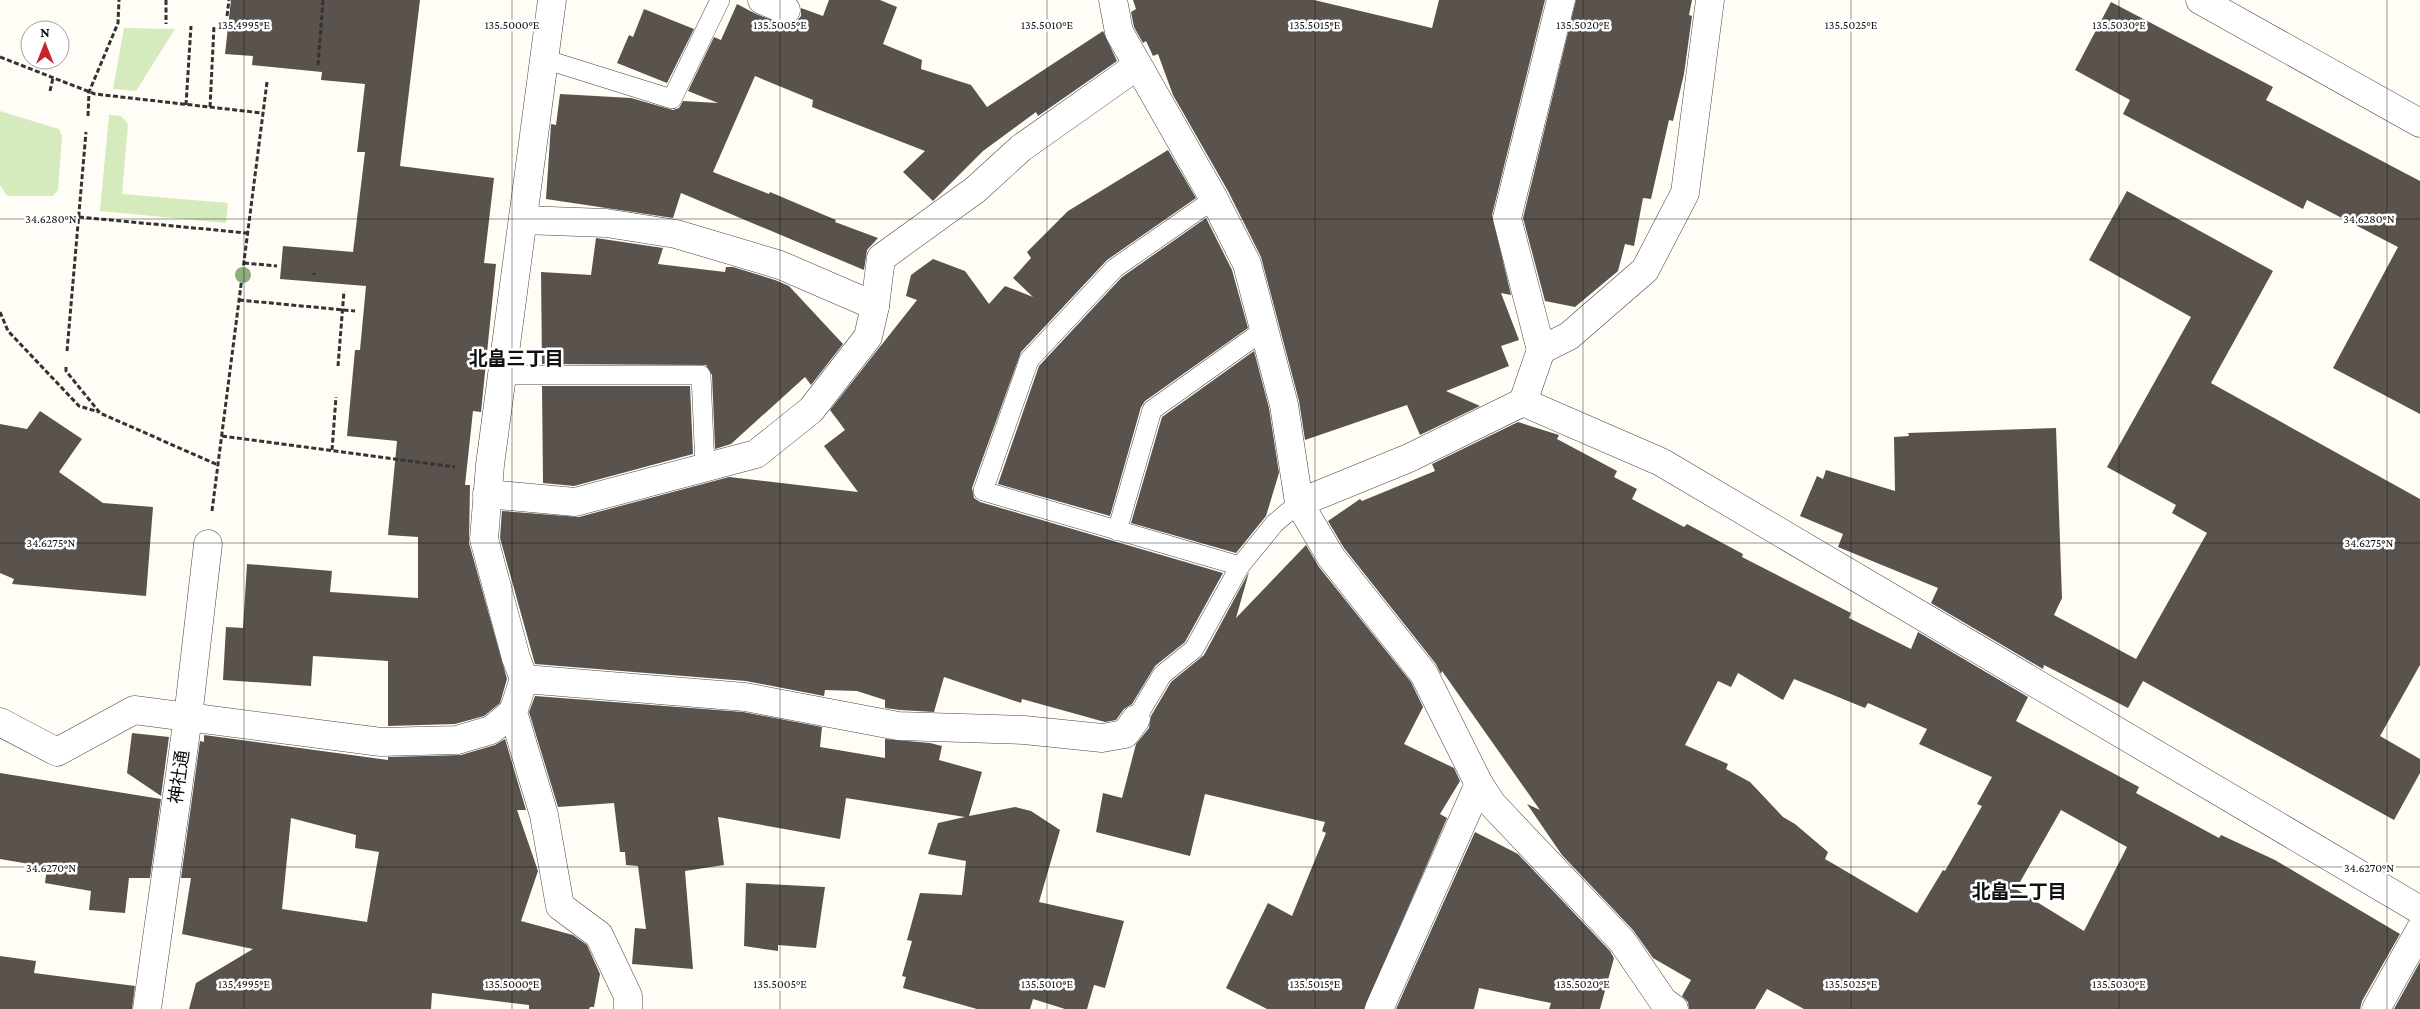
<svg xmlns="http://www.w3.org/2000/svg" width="2420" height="1009" viewBox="0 0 2420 1009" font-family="'Crimson Pro','Noto Sans JP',serif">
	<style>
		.green { fill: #d5ebbd }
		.building { fill: #5a524d; fill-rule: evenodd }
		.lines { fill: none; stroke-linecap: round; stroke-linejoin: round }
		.service-casing { stroke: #444; stroke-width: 20 }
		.minor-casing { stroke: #444; stroke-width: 29 }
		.tertiary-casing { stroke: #444; stroke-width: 29 }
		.path { stroke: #333; stroke-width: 3; stroke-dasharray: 5 2.5; stroke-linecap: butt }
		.service { stroke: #fff; stroke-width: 19 }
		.minor { stroke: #fff; stroke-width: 28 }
		.tertiary { stroke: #fff; stroke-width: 28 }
		.tree { fill: #8dad7f }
		.ticks { fill: none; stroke: #111; stroke-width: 1; stroke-opacity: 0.45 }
		.labels { text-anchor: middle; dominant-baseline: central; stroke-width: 5; stroke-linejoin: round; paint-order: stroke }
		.street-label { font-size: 18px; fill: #111; stroke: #fff }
		.neighbourhood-label { font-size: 19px; font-weight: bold; fill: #111; stroke: #fff }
		.ticks-label { font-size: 12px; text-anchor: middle; fill: #111; stroke: #fff; stroke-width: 5; stroke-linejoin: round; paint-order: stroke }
	</style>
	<rect width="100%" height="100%" fill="#fffdf5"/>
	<g class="green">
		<path d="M 124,28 L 175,29 L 136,91 L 113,89 Z"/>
		<path d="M 0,111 L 59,129 L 62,136 L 58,190 L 53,196 L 7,196 L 0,185 Z"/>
		<path d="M 109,115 L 121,116 L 128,124 L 122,194 L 228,203 L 226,223 L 100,211 Z"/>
	</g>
	<g class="building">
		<path d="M 231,0 L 420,0 L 400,166 L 494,178 L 484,263 L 496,264 L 481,412 L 473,411 L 465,485 L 470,485 L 469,543 L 507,679 L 500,703 L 484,716 L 455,724 L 388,726 L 388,661 L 313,656 L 311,686 L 223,680 L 226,627 L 243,628 L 247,564 L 332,571 L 330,592 L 418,598 L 418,537 L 388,535 L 397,441 L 347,436 L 355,350 L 360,350 L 366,286 L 280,279 L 283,246 L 353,252 L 365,152 L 357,152 L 365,84 L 321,80 L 322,72 L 252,65 L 253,56 L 225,54 Z"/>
		<path d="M 829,0 L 880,0 L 897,7 L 883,44 L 922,60 L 921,69 L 971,85 L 987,107 L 1103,31 L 1117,61 L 1038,116 L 1036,112 L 983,151 L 933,201 L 903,172 L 925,151 L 812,107 L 813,100 L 755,76 L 713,172 L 769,194 L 770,192 L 836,220 L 835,222 L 878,238 L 867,250 L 864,270 L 681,193 L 673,218 L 546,199 L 551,124 L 556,125 L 560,94 L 631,98 L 673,110 L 679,108 L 683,101 L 718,103 L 688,91 L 714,37 L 721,40 L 737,4 L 756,14 L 788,26 L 796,22 L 801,16 L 801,8 L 823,16 Z"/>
		<path d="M 1133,0 L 1314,0 L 1432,28 L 1439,0 L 1545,0 L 1492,215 L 1511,295 L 1501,293 L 1519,340 L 1501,346 L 1509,366 L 1446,391 L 1480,406 L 1420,435 L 1407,405 L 1305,440 L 1299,401 L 1261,257 L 1228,191 L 1173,95 L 1158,54 L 1153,56 L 1146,41 L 1143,43 L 1134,27 L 1131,12 L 1136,9 Z"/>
		<path d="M 1576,0 L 1692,0 L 1689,15 L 1692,16 L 1684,74 L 1673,121 L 1669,120 L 1651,199 L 1643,198 L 1634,246 L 1625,244 L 1618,271 L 1575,307 L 1545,301 L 1523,218 Z"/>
		<path d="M 2111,2 L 2273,87 L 2266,100 L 2420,181 L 2420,414 L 2333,368 L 2398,247 L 2307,200 L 2303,209 L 2123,114 L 2130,100 L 2075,70 Z"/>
		<path d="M 644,9 L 694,29 L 667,83 L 617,63 L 629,35 L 633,37 Z"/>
		<path d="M 1168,150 L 1196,198 L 1107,260 L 1021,352 L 972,488 L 974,498 L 980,502 L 1223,573 L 1185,642 L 1155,666 L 1132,704 L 1124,709 L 1116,720 L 1105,722 L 1022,699 L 1021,703 L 944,677 L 934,712 L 900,710 L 885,708 L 885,700 L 857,691 L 825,690 L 824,696 L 746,681 L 535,664 L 500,538 L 502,511 L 579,517 L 729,477 L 858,492 L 824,446 L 845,430 L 830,410 L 917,300 L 906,296 L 911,275 L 933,259 L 965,271 L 989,304 L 1005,286 L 1033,297 L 1013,278 L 1031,258 L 1027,252 L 1068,211 Z"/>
		<path d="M 2127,191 L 2273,271 L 2211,383 L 2420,499 L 2420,665 L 2380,736 L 2420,759 L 2420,773 L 2394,820 L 2143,681 L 2128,708 L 2044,665 L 2043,669 L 1931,603 L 1938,588 L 1838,547 L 1843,534 L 1800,516 L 1817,476 L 1823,479 L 1826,470 L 1895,491 L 1894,437 L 1909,436 L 1908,433 L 2056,428 L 2062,598 L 2054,615 L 2136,659 L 2207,533 L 2172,513 L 2176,505 L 2107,467 L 2191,317 L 2089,260 Z"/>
		<path d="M 1206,218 L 1232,270 L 1248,328 L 1145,401 L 1141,407 L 1110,516 L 998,484 L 1039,366 L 1122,277 Z"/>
		<path d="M 596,238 L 663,248 L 658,264 L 725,272 L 726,267 L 733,267 L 775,280 L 789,286 L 843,344 L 811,385 L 805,377 L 731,444 L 715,449 L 712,375 L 706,365 L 542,364 L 541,272 L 591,275 Z"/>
		<path d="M 1254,351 L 1269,408 L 1279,473 L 1266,516 L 1236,553 L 1131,523 L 1162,417 Z"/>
		<path d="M 542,386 L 690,386 L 693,454 L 574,486 L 543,483 Z"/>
		<path d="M 40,411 L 82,439 L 59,472 L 103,503 L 153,507 L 146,596 L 12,584 L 14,579 L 0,573 L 0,424 L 27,429 Z"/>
		<path d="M 1518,422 L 1559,435 L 1557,439 L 1617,471 L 1614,477 L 1637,489 L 1632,499 L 1684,527 L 1687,524 L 1743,554 L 1742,557 L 1851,613 L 1849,618 L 1911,649 L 1918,632 L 2028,697 L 2016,721 L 2139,787 L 2136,793 L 2219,838 L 2221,835 L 2275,860 L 2400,934 L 2362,1001 L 2360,1009 L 1804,1009 L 1767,989 L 1755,1009 L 1689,1009 L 1688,1002 L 1682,996 L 1691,980 L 1653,958 L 1633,930 L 1562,855 L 1527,804 L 1540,810 L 1442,671 L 1441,674 L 1436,664 L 1344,548 L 1328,521 L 1360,499 L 1362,501 L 1435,471 L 1432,464 ZM 1738,673 L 1783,700 L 1794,679 L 1865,708 L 1868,703 L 1927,729 L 1919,744 L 1992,777 L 1977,804 L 1982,806 L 1945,871 L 1943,870 L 1917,913 L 1825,859 L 1828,852 L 1795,824 L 1783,817 L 1750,782 L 1726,769 L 1728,764 L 1685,745 L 1718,681 L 1731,687 ZM 2061,810 L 2127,847 L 2084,931 L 2016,889 Z"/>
		<path d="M 1306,545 L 1319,567 L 1411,682 L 1423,707 L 1404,744 L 1454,768 L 1460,781 L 1440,814 L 1447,818 L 1364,1009 L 1267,1009 L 1226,988 L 1268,903 L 1292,916 L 1326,833 L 1322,831 L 1325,822 L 1205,794 L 1190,856 L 1096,832 L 1103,793 L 1122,798 L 1136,744 L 1149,728 L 1151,716 L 1171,682 L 1204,655 L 1249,572 L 1236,618 Z"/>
		<path d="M 535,696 L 743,712 L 822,727 L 820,747 L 885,758 L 885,739 L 930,743 L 942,746 L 939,760 L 982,772 L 969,816 L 1015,807 L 1031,811 L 1060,830 L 1039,902 L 1124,921 L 1105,988 L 1094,985 L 1087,1009 L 1065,1009 L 1033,999 L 1030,1009 L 977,1009 L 903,988 L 906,977 L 902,976 L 912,941 L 907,940 L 920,893 L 962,895 L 966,861 L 928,854 L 938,823 L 965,817 L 846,798 L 840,839 L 718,817 L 724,865 L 685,871 L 693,969 L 632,964 L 635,928 L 646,929 L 638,866 L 626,865 L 625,852 L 620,852 L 614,803 L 558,807 L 529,712 Z"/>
		<path d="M 132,733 L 169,737 L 161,796 L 127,773 Z"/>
		<path d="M 204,735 L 388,760 L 388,757 L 461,755 L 495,745 L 505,739 L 526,810 L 517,810 L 538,871 L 521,921 L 573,935 L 587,945 L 600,974 L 594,1007 L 590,1007 L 589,1009 L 529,1009 L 529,1005 L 432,993 L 431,1009 L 189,1009 L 196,983 L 253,949 L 182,934 L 191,878 L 181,878 L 200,741 L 204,742 ZM 291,818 L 356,835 L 355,848 L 379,852 L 367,922 L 282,909 Z"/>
		<path d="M 0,773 L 161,799 L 150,878 L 129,878 L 125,913 L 89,910 L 91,891 L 45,883 L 47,867 L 0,859 Z"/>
		<path d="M 1475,832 L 1518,854 L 1610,951 L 1614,958 L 1600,1009 L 1549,1009 L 1551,1003 L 1479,988 L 1474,1009 L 1396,1009 Z"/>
		<path d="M 746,883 L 825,887 L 816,948 L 778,945 L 778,951 L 744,946 Z"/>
		<path d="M 0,956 L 36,961 L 34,973 L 135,986 L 132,1009 L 0,1009 Z"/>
		<path d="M 2420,962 L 2420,1009 L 2394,1009 Z"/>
	</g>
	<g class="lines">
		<defs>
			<g id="service">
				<path d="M 544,59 L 672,99 L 720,0"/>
				<path d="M 1214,199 L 1115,268 L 1029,360 L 983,491 L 1240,566"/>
				<path d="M 502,375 L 701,375 L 705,467"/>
				<path d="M 1117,531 L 1152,410 L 1264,330"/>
				<path d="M 1136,719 L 1162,675 L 1194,649 L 1240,566 L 1275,523 L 1299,503"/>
			</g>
			<g id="minor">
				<path d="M 552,0 L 490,465 L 484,539 L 516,658 L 524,679 L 513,712 L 544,815 L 560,906 L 599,935 L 628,996 L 628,1009"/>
				<path d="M 762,0 L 786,10"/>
				<path d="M 1113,0 L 1119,32 L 1214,199 L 1247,264 L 1284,405 L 1299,503 L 1331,557 L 1424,674 L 1479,784 L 1492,804 L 1622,941 L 1663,1001 L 1674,1009"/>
				<path d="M 2200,0 L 2420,123"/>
				<path d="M 523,220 L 606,223 L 676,234 L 780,265 L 875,306"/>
				<path d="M 1541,350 L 1507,218 L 1561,0"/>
				<path d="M 1523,402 L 1661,462 L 2420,910"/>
				<path d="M 487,494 L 575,502 L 756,454 L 811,410 L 868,337 L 875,306 L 881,258 L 975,190 L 1021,148 L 1137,66"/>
				<path d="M 1299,503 L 1409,458 L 1523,402 L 1541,350 L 1569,336 L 1645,270 L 1685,193 L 1710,0"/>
				<path d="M 524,679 L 745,697 L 898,726 L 1024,730 L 1102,738 L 1125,734 L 1136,719"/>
				<path d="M 147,1009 L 188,717 L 208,544"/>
				<path d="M 1379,1009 L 1479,784"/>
				<path d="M 2376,1009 L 2420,930"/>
			</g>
			<path id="tertiary" d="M 0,722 L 57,752 L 134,710 L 381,742 L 457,740 L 491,730 L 513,712"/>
		</defs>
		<use href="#service" class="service-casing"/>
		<use href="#minor" class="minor-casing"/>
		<use href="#tertiary" class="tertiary-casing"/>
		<g class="path">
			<path d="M 166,0 L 166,24"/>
			<path d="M 227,16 L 229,0"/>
			<path d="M 0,57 L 95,94 L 262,113"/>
			<path d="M 318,65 L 323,0"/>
			<path d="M 50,91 L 53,78"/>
			<path d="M 186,105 L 191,26"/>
			<path d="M 210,107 L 214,26"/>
			<path d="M 88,116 L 89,92 L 118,23 L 119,0"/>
			<path d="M 79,217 L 247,233"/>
			<path d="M 244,263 L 277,266"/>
			<path d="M 314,275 L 314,273"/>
			<path d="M 239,300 L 355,311"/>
			<path d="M 0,312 L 8,331 L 79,406 L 99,412"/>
			<path d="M 67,351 L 86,132"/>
			<path d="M 338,366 L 344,291"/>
			<path d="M 66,367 L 66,371 L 100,413 L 218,465"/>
			<path d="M 222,436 L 455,467"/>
			<path d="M 332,450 L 336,397"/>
			<path d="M 212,511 L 267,82"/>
		</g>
		<use href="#service" class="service"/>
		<use href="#minor" class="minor"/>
		<use href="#tertiary" class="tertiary"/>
	</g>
	<circle class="tree" cx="243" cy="275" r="8"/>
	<path class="ticks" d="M 244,0 L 244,1009M 512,0 L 512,1009M 780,0 L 780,1009M 1047,0 L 1047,1009M 1315,0 L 1315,1009M 1583,0 L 1583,1009M 1851,0 L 1851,1009M 2119,0 L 2119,1009M 2387,0 L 2387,1009M 0,219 L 2420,219M 0,543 L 2420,543M 0,867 L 2420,867"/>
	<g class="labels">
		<g class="street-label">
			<text transform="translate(179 777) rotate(-82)">神社通</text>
		</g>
		<g class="neighbourhood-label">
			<text x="516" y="358">北畠三丁目</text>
			<text x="2019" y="891">北畠二丁目</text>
		</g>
	</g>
	<g class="ticks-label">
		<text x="244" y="29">135.4995°E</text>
		<text x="512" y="29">135.5000°E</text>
		<text x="780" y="29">135.5005°E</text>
		<text x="1047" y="29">135.5010°E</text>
		<text x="1315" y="29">135.5015°E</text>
		<text x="1583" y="29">135.5020°E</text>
		<text x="1851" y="29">135.5025°E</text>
		<text x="2119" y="29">135.5030°E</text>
		<text x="51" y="223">34.6280°N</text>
		<text x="2369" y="223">34.6280°N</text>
		<text x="51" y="547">34.6275°N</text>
		<text x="2369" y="547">34.6275°N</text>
		<text x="51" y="872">34.6270°N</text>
		<text x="2369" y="872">34.6270°N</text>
		<text x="244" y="988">135.4995°E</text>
		<text x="512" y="988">135.5000°E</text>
		<text x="780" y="988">135.5005°E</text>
		<text x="1047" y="988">135.5010°E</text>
		<text x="1315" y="988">135.5015°E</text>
		<text x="1583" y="988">135.5020°E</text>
		<text x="1851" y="988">135.5025°E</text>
		<text x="2119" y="988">135.5030°E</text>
	</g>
	<g transform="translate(45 45)"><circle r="24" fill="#ffffff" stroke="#a0a0a0"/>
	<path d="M0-4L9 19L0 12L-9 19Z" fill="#c4262e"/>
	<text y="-8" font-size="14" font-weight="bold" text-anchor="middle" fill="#111111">N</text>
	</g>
</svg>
